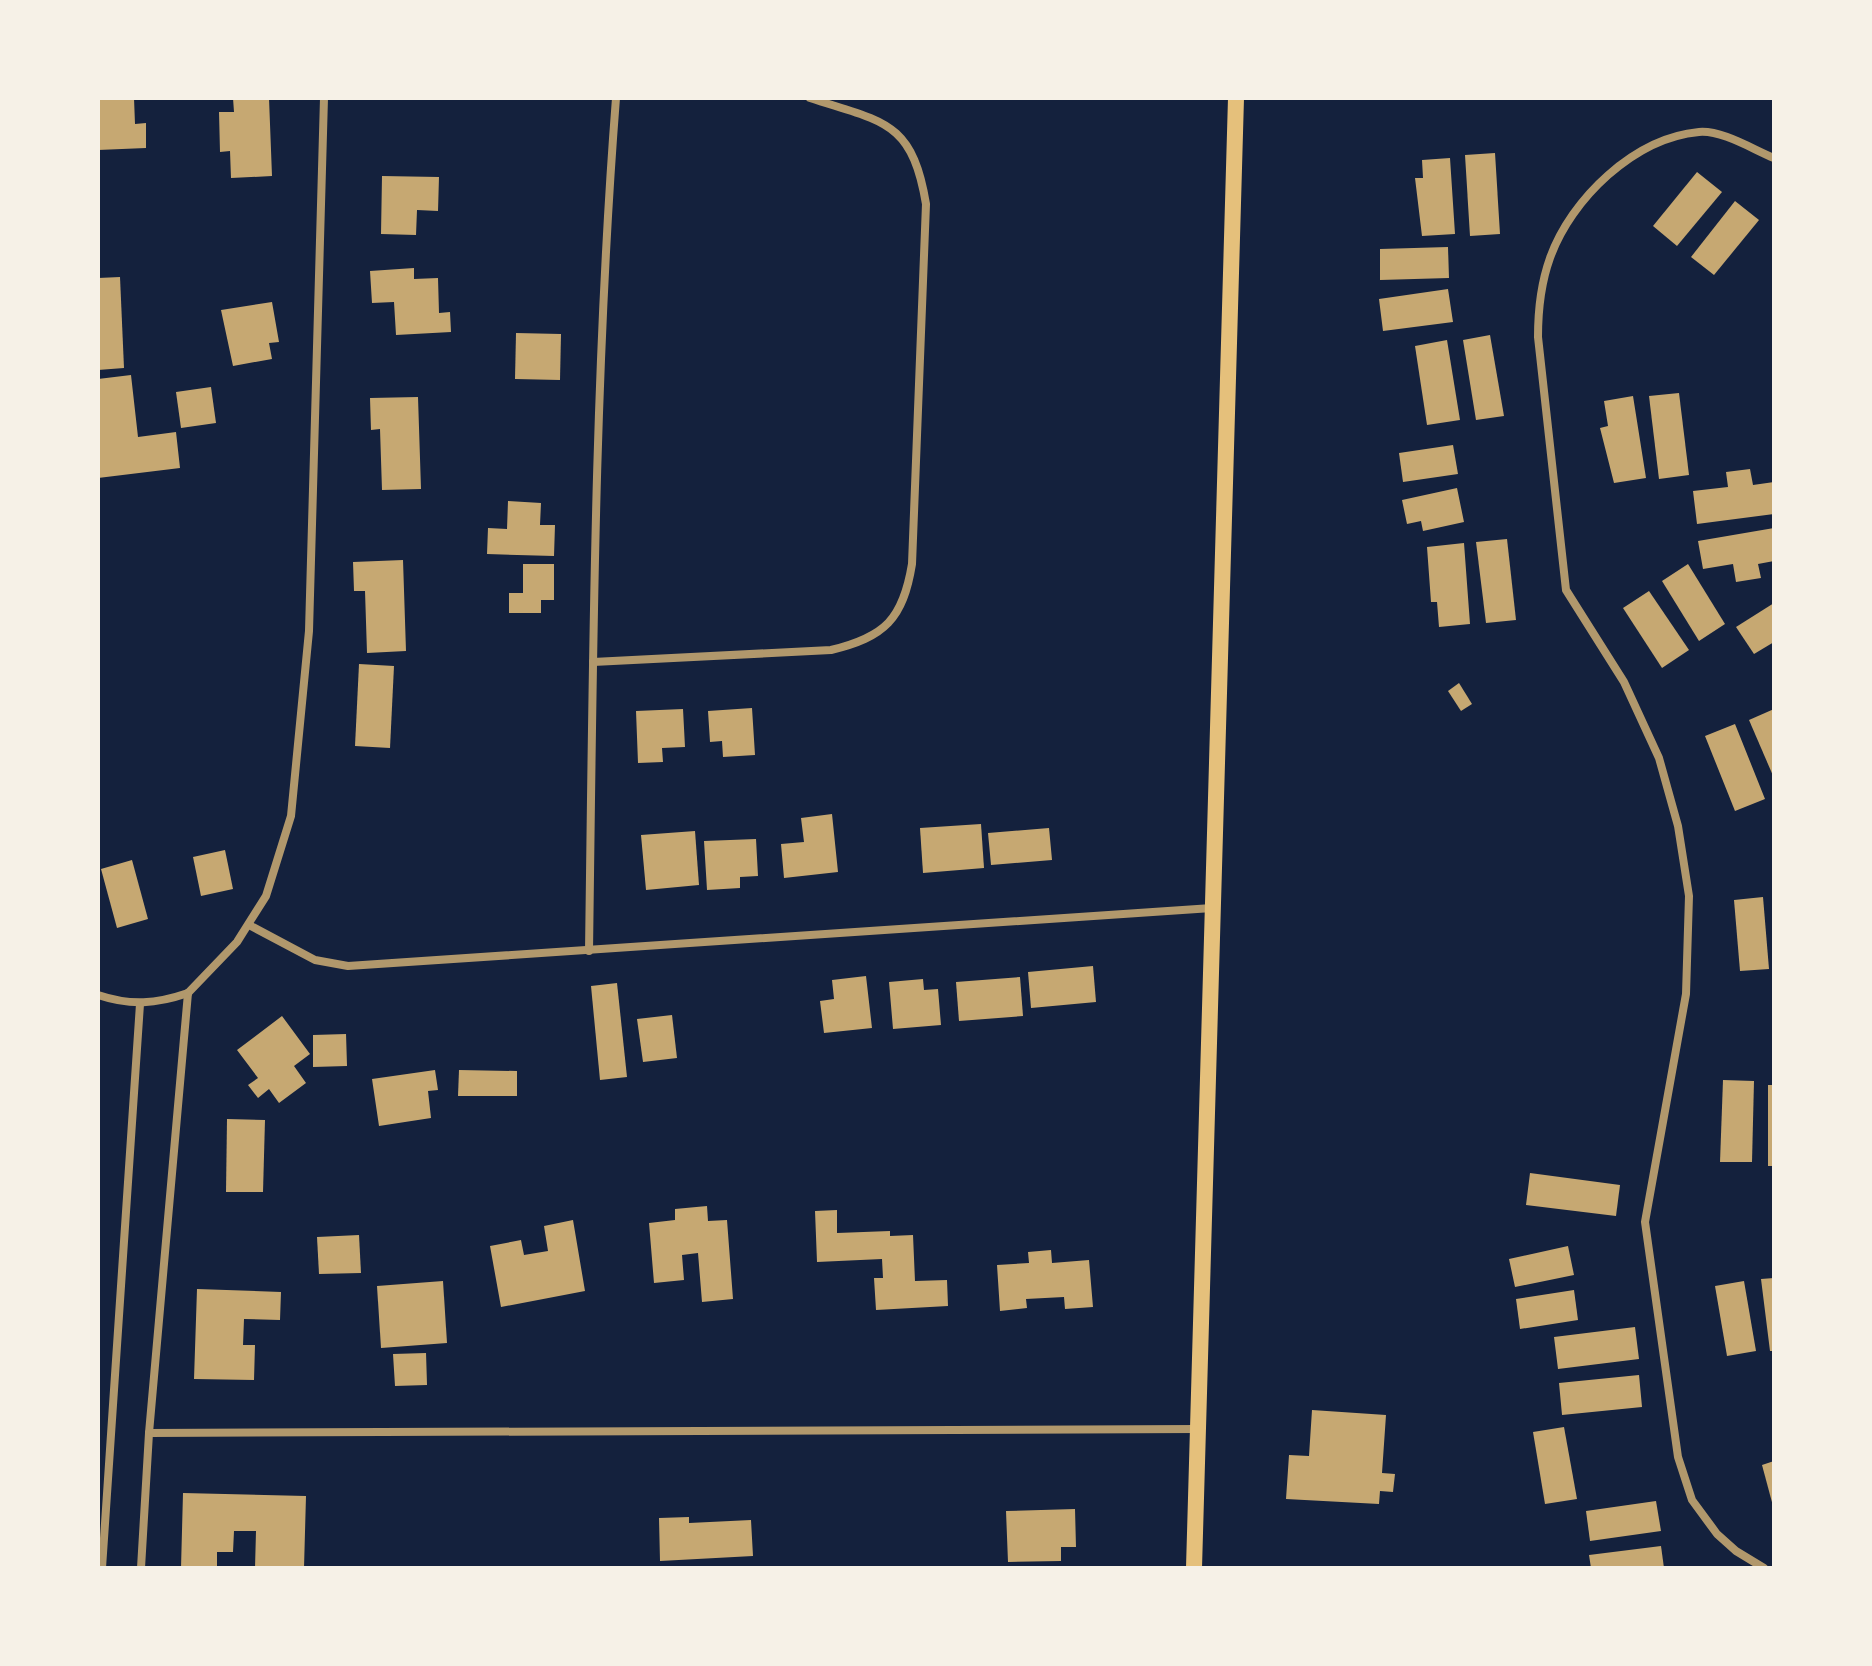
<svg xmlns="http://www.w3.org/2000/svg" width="1872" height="1666" viewBox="0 0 1872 1666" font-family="'Golos Text',sans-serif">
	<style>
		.building { fill: #c6a872 }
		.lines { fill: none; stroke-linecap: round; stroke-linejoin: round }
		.minor { stroke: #b1986c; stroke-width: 8 }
		.secondary { stroke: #e5c07b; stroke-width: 16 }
	</style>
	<rect width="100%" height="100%" fill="#14213d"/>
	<g class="building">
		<path d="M 98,98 L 134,98 L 135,124 L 146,123 L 146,148 L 98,150 Z"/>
		<path d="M 233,98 L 269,98 L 272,176 L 231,178 L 230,151 L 220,152 L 219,112 L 234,112 Z"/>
		<path d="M 1495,153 L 1500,234 L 1470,236 L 1465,155 Z"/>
		<path d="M 1450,158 L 1455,234 L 1422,236 L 1415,178 L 1423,178 L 1422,160 Z"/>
		<path d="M 1697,172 L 1722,192 L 1677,246 L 1653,226 Z"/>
		<path d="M 382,176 L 439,177 L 438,211 L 417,210 L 416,235 L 381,234 Z"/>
		<path d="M 1735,201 L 1759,220 L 1714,275 L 1691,257 Z"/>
		<path d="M 1448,247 L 1449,278 L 1380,280 L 1380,249 Z"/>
		<path d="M 414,268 L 414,279 L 438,278 L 439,313 L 450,312 L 451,332 L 396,335 L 394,302 L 372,303 L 370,271 Z"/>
		<path d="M 120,277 L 124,368 L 98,370 L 98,278 Z"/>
		<path d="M 1448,289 L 1453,322 L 1383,331 L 1379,299 Z"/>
		<path d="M 272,302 L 279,342 L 269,343 L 272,359 L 233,366 L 221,310 Z"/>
		<path d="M 516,333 L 561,334 L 560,380 L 515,379 Z"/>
		<path d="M 1490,335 L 1504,416 L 1476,420 L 1463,340 Z"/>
		<path d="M 1447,340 L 1460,420 L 1427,425 L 1415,346 Z"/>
		<path d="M 131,375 L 138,437 L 176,432 L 180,468 L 98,478 L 98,379 Z"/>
		<path d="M 211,387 L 216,423 L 181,428 L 176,392 Z"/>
		<path d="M 1679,393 L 1689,475 L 1659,479 L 1649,396 Z"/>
		<path d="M 1633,396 L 1646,478 L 1614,483 L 1600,428 L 1608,426 L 1604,401 Z"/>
		<path d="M 418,397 L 421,489 L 382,490 L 380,429 L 371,430 L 370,398 Z"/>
		<path d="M 1453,445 L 1458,474 L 1403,482 L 1399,453 Z"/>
		<path d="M 1750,469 L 1753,485 L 1774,482 L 1774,514 L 1697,524 L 1693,491 L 1728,487 L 1726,472 Z"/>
		<path d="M 1457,488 L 1464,522 L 1423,531 L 1421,521 L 1407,524 L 1402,500 Z"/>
		<path d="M 508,501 L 541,503 L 540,525 L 555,525 L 554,556 L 487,554 L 488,528 L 507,529 Z"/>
		<path d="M 1774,528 L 1774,561 L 1758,564 L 1761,578 L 1736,582 L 1733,564 L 1703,569 L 1698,541 Z"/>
		<path d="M 1507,539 L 1516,620 L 1486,623 L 1476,542 Z"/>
		<path d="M 1464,543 L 1470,624 L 1439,627 L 1437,602 L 1431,602 L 1427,547 Z"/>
		<path d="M 403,560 L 406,651 L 367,653 L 365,591 L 354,591 L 353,562 Z"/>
		<path d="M 523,564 L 554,564 L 554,600 L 541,600 L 541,613 L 509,613 L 509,593 L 523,593 Z"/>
		<path d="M 1688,564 L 1725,624 L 1699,641 L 1662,581 Z"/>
		<path d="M 1649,591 L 1689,650 L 1662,668 L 1623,608 Z"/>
		<path d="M 1774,603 L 1774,642 L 1754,654 L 1736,627 Z"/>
		<path d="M 359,664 L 394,666 L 390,748 L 355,746 Z"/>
		<path d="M 1459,683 L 1472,704 L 1461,711 L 1448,691 Z"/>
		<path d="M 752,708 L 755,755 L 723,757 L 722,741 L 710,742 L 708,711 Z"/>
		<path d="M 683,709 L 685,747 L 662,748 L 663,762 L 638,763 L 636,711 Z"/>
		<path d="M 1774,709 L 1774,778 L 1749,720 Z"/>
		<path d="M 1735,724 L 1765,799 L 1735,811 L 1705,736 Z"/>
		<path d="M 832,814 L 838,872 L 784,878 L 781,844 L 804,842 L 801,818 Z"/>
		<path d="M 981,824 L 984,868 L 923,873 L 920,828 Z"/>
		<path d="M 1049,828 L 1052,860 L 991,865 L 988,833 Z"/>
		<path d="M 695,831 L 699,885 L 646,890 L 641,835 Z"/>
		<path d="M 756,839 L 758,876 L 740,877 L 740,888 L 707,890 L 704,841 Z"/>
		<path d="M 225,850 L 233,889 L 201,896 L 193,857 Z"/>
		<path d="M 132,860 L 148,919 L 117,928 L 101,869 Z"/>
		<path d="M 1763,897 L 1769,969 L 1740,971 L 1734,900 Z"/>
		<path d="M 1093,966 L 1096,1002 L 1031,1008 L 1028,972 Z"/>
		<path d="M 866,976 L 872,1028 L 824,1033 L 820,1001 L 834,999 L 832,980 Z"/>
		<path d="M 1020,977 L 1023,1016 L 959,1021 L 956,982 Z"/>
		<path d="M 923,979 L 924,990 L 938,989 L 941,1025 L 893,1029 L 889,982 Z"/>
		<path d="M 617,983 L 627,1077 L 600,1080 L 591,986 Z"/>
		<path d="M 672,1015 L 677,1058 L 643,1062 L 637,1019 Z"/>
		<path d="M 282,1016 L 310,1054 L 294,1066 L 306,1083 L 279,1103 L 269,1089 L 258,1098 L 248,1085 L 258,1078 L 237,1050 Z"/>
		<path d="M 346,1034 L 347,1066 L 313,1067 L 313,1035 Z"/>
		<path d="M 435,1070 L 438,1090 L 428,1091 L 431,1118 L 379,1126 L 372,1079 Z"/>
		<path d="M 459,1070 L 517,1071 L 517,1096 L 458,1096 Z"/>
		<path d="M 1723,1080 L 1754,1081 L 1752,1162 L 1720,1162 Z"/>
		<rect x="1768" y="1085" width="6" height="81"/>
		<path d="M 227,1119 L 265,1120 L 263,1192 L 226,1192 Z"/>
		<path d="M 1530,1173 L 1620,1185 L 1616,1216 L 1526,1205 Z"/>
		<path d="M 707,1206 L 708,1221 L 727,1220 L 733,1299 L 702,1302 L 698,1253 L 682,1255 L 684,1280 L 654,1283 L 649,1223 L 675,1220 L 675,1209 Z"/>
		<path d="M 837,1210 L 837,1233 L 890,1231 L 890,1236 L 913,1235 L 915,1281 L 947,1280 L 948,1306 L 876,1310 L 874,1278 L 883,1278 L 882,1259 L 817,1262 L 815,1211 Z"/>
		<path d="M 573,1220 L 585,1291 L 501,1307 L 490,1246 L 521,1240 L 524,1255 L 548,1251 L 544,1226 Z"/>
		<path d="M 359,1235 L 361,1273 L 319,1274 L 317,1237 Z"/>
		<path d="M 1568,1246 L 1574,1275 L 1515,1287 L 1509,1259 Z"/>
		<path d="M 1051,1250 L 1052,1263 L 1089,1260 L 1093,1307 L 1065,1309 L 1064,1297 L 1026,1299 L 1027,1308 L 1000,1311 L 997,1265 L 1029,1263 L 1028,1252 Z"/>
		<path d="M 1774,1278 L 1774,1351 L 1770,1351 L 1761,1279 Z"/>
		<path d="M 443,1281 L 447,1343 L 381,1348 L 377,1286 Z"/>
		<path d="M 1744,1281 L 1756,1351 L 1727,1356 L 1715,1286 Z"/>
		<path d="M 197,1289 L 281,1292 L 280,1320 L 244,1319 L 243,1345 L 255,1345 L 254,1380 L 194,1379 Z"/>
		<path d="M 1574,1290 L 1578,1320 L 1520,1329 L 1516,1299 Z"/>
		<path d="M 1635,1327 L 1639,1359 L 1558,1369 L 1554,1337 Z"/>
		<path d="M 426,1353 L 427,1385 L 395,1386 L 393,1354 Z"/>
		<path d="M 1639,1375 L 1642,1407 L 1562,1415 L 1559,1383 Z"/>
		<path d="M 1312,1410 L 1386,1415 L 1382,1473 L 1395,1474 L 1393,1492 L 1380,1491 L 1379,1504 L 1286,1499 L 1289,1455 L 1309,1456 Z"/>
		<path d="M 1564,1427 L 1577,1499 L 1545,1504 L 1533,1432 Z"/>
		<path d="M 1774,1461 L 1774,1506 L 1773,1506 L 1762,1465 Z"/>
		<path d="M 183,1493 L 306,1496 L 304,1568 L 255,1568 L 256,1531 L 234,1531 L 233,1552 L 217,1552 L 217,1568 L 181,1568 Z"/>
		<path d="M 1656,1501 L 1661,1531 L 1590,1541 L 1586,1511 Z"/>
		<path d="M 1075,1509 L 1076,1547 L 1061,1547 L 1061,1561 L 1008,1562 L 1006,1511 Z"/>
		<path d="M 689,1517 L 689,1523 L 751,1520 L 753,1556 L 660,1561 L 659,1518 Z"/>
		<path d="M 1661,1546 L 1664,1568 L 1591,1568 L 1589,1555 Z"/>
	</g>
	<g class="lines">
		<g class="minor">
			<path d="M 593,662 L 831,650 C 885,637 903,619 912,564 L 926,204 C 912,120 883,122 810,98"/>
			<path d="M 249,925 L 315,960 L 348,966 L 1212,908"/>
			<path d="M 589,951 C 593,667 594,381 616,98"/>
			<path d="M 188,993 L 237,942 L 266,896 L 291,816 L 309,631 L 324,98"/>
			<path d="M 98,995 C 131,1006 156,1004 188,993"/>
			<path d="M 149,1433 L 1198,1429"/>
			<path d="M 102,1568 L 140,1004"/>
			<path d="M 141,1568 L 149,1433 L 188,993"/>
			<path d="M 1764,1568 L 1736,1551 L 1717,1534 L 1692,1500 L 1678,1457 L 1645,1222 L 1686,994 L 1689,896 L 1678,826 L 1659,758 L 1624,682 L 1566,590 L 1538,337 C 1538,311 1541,283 1550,258 C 1571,199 1634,138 1699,132 C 1722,130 1752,149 1774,158"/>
		</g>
		<path class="secondary" d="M 1194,1568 L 1236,98"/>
	</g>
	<rect width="1872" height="1666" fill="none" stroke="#f6f1e7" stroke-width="200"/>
</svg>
